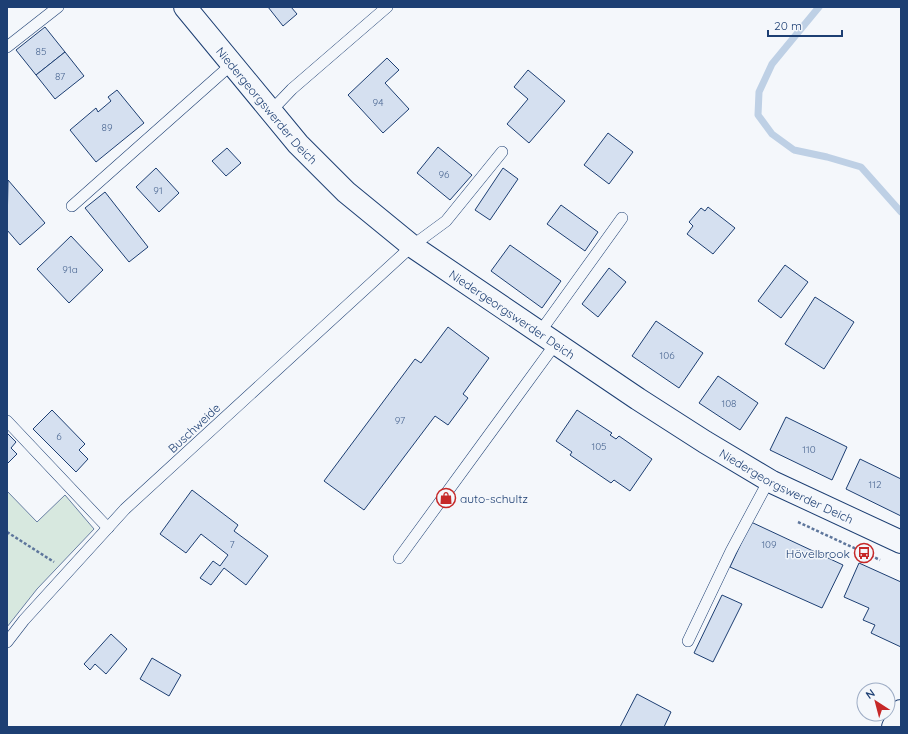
<svg xmlns="http://www.w3.org/2000/svg" width="908" height="734" viewBox="0 0 908 734" font-family="Quicksand,sans-serif">
	<style>
		.green { fill: #d7e8df; stroke: #687fa3 }
		.lines { fill: none; stroke-linecap: round; stroke-linejoin: round }
		.stream { stroke: #bed0e5; stroke-width: 7 }
		.building { fill: #d5e0f0; stroke: #1d3f73 }
		.lane-casing { stroke: #1d3f73; stroke-width: 12 }
		.street-casing { stroke: #1d3f73; stroke-width: 24 }
		.secondary-casing { stroke: #1d3f73; stroke-width: 24 }
		.path { stroke: #5e769c; stroke-width: 2.5; stroke-dasharray: 3 2; stroke-linecap: butt }
		.lane { stroke: #f4f7fb; stroke-width: 11 }
		.street { stroke: #f4f7fb; stroke-width: 22 }
		.secondary { stroke: #f4f7fb; stroke-width: 22 }
		.labels { text-anchor: middle; dominant-baseline: central; stroke-width: 3; stroke-linejoin: round; paint-order: stroke }
		.number-label { font-size: 10px; fill: #4b6792 }
		.street-label { font-size: 12px; fill: #1d3f73; stroke: #f4f7fb }
		.poi-label { font-size: 12px; fill: #1d3f73; stroke: #f4f7fb; text-anchor: start }
	</style>
	<rect width="100%" height="100%" fill="#f4f7fb"/>
	<path class="green" d="M 7,491 L 37,522 L 65,495 L 94,529 L 37,589 L 7,627 Z"/>
	<g class="lines">
		<path class="stream" d="M 819,7 L 772,64 L 759,92 L 758,115 L 772,134 L 794,150 L 827,157 L 861,167 L 901,212"/>
	</g>
	<g class="building">
		<path d="M 268,7 L 291,7 L 297,14 L 283,26 Z"/>
		<path d="M 45,27 L 65,52 L 36,75 L 16,50 Z"/>
		<path d="M 65,52 L 84,76 L 55,99 L 36,75 Z"/>
		<path d="M 387,58 L 399,70 L 385,83 L 409,109 L 383,133 L 348,95 Z"/>
		<path d="M 528,70 L 565,101 L 529,143 L 507,124 L 528,99 L 514,87 Z"/>
		<path d="M 117,90 L 144,123 L 96,162 L 70,130 L 96,108 L 98,112 L 111,101 L 108,97 Z"/>
		<path d="M 608,133 L 633,152 L 609,184 L 584,165 Z"/>
		<path d="M 438,147 L 472,175 L 450,200 L 417,173 Z"/>
		<path d="M 227,148 L 241,163 L 226,176 L 212,161 Z"/>
		<path d="M 156,168 L 179,193 L 159,212 L 136,187 Z"/>
		<path d="M 503,168 L 518,179 L 490,220 L 475,210 Z"/>
		<path d="M 8,180 L 45,223 L 20,245 L 7,230 Z"/>
		<path d="M 105,192 L 148,247 L 129,262 L 85,208 Z"/>
		<path d="M 561,205 L 598,232 L 585,251 L 547,224 Z"/>
		<path d="M 708,207 L 735,228 L 713,254 L 687,234 L 693,226 L 689,222 L 701,208 L 705,211 Z"/>
		<path d="M 71,236 L 103,270 L 69,303 L 37,269 Z"/>
		<path d="M 510,245 L 561,281 L 542,308 L 491,271 Z"/>
		<path d="M 785,265 L 808,282 L 781,318 L 758,301 Z"/>
		<path d="M 609,268 L 626,282 L 598,317 L 582,304 Z"/>
		<path d="M 815,297 L 854,322 L 824,369 L 785,344 Z"/>
		<path d="M 656,321 L 703,353 L 679,388 L 632,356 Z"/>
		<path d="M 448,327 L 489,358 L 463,394 L 468,398 L 448,425 L 435,416 L 364,510 L 324,481 L 415,359 L 421,363 Z"/>
		<path d="M 718,376 L 758,403 L 740,430 L 699,403 Z"/>
		<path d="M 52,410 L 85,444 L 79,450 L 88,459 L 76,472 L 33,429 Z"/>
		<path d="M 577,410 L 612,433 L 610,435 L 616,439 L 619,436 L 652,459 L 630,491 L 614,480 L 611,483 L 570,455 L 572,452 L 556,441 Z"/>
		<path d="M 786,417 L 847,447 L 832,480 L 770,450 Z"/>
		<path d="M 7,433 L 16,442 L 11,448 L 17,454 L 7,464 Z"/>
		<path d="M 860,459 L 901,479 L 901,516 L 846,489 Z"/>
		<path d="M 192,490 L 238,525 L 234,531 L 268,556 L 246,585 L 224,568 L 211,585 L 200,578 L 213,561 L 220,566 L 228,555 L 201,534 L 186,553 L 160,534 Z"/>
		<path d="M 751,522 L 843,565 L 822,608 L 730,567 Z"/>
		<path d="M 859,563 L 901,582 L 901,647 L 871,633 L 875,625 L 863,620 L 869,608 L 844,597 Z"/>
		<path d="M 722,595 L 742,604 L 713,662 L 694,653 Z"/>
		<path d="M 111,634 L 127,649 L 106,674 L 95,664 L 90,670 L 84,664 Z"/>
		<path d="M 152,658 L 181,675 L 169,696 L 140,679 Z"/>
		<path d="M 637,694 L 671,712 L 664,727 L 620,727 Z"/>
	</g>
	<g class="lines">
		<defs>
			<g id="lane">
				<path d="M 7,47 L 58,7"/>
				<path d="M 271,111 L 292,89 L 387,7"/>
				<path d="M 72,206 L 232,64"/>
				<path d="M 540,332 L 622,218"/>
				<path d="M 7,421 L 108,528"/>
				<path d="M 399,558 L 556,343"/>
				<path d="M 688,641 L 731,551 L 769,480"/>
				<path d="M 7,642 L 24,620 L 125,509 L 412,246 L 446,221 L 502,152"/>
			</g>
			<path id="street" d="M 893,727 L 901,711"/>
			<g id="secondary">
				<path id="s1" d="M 185,7 L 298,144 L 346,192 L 412,246 L 638,399 L 705,442 L 772,482 L 901,542"/>
			</g>
		</defs>
		<use href="#lane" class="lane-casing"/>
		<use href="#street" class="street-casing"/>
		<use href="#secondary" class="secondary-casing"/>
		<g class="path">
			<path d="M 798,522 L 880,560"/>
			<path d="M 7,532 L 54,562"/>
		</g>
		<use href="#lane" class="lane"/>
		<use href="#street" class="street"/>
		<use href="#secondary" class="secondary"/>
	</g>
	<defs>
		<symbol id="shop-ring" viewBox="-11 -11 22 22"><circle r="9.5" fill="#f4f7fb" stroke="#c62828" stroke-width="1.5"/><path d="M-5-2.5h2.3a2.7 3.5 0 0 1 5.4 0H5L5.5 6h-11ZM-1.5-2.5h3a1.5 2.3 0 0 0-3 0Z" fill="#c62828"/></symbol>
		<symbol id="bus-ring" viewBox="-11 -11 22 22"><circle r="9.5" fill="#f4f7fb" stroke="#c62828" stroke-width="1.5"/><path d="M-5-6H5V4H4V6H2V4H-2V6H-4V4H-5ZM-3.5-4V0h7V-4ZM-3.5 1.2v1.5H-2V1.2ZM2 1.2v1.5H3.5V1.2Z" fill="#c62828"/></symbol>
	</defs>
	<g fill-rule="evenodd">
		<use href="#shop-ring" x="435" y="487" width="22" height="22"/>
		<use href="#bus-ring" x="853" y="542" width="22" height="22"/>
	</g>
	<g class="labels">
		<g class="number-label">
			<text x="41" y="51">85</text>
			<text x="60" y="76">87</text>
			<text x="378" y="102">94</text>
			<text x="107" y="127">89</text>
			<text x="444" y="174">96</text>
			<text x="158" y="190">91</text>
			<text x="70" y="269">91a</text>
			<text x="667" y="355">106</text>
			<text x="729" y="403">108</text>
			<text x="400" y="420">97</text>
			<text x="59" y="436">6</text>
			<text x="599" y="446">105</text>
			<text x="809" y="449">110</text>
			<text x="875" y="484">112</text>
			<text x="232" y="544">7</text>
			<text x="769" y="544">109</text>
		</g>
		<g class="street-label">
			<text stroke="none"><textPath href="#s1" startOffset="128">Niedergeorgswerder Deich</textPath></text>
			<text stroke="none"><textPath href="#s1" startOffset="452">Niedergeorgswerder Deich</textPath></text>
			<text transform="translate(194 428) rotate(-43)">Buschweide</text>
			<text stroke="none"><textPath href="#s1" startOffset="776">Niedergeorgswerder Deich</textPath></text>
		</g>
		<g class="poi-label">
			<text x="460" y="498">auto-schultz</text>
			<text x="850" y="553" text-anchor="end">Hövelbrook</text>
		</g>
	</g>
	<rect width="908" height="734" fill="none" stroke="#1d3f73" stroke-width="16"/>
	<g transform="translate(876 702) rotate(324)"><circle r="19" fill="#f4f7fb" stroke="#9eadc5"/>
	<path d="M0-3L7 15L0 10L-7 15Z" fill="#c62828"/>
	<text y="-6" font-size="11" font-weight="bold" text-anchor="middle" fill="#1d3f73">N</text>
	</g>
	<path d="M768 30v6h74v-6" fill="none" stroke="#1d3f73" stroke-width="2"/>
	<text x="774" y="30" font-size="12" fill="#1d3f73" stroke="#f4f7fb" stroke-width="3" paint-order="stroke">20 m</text>
</svg>
